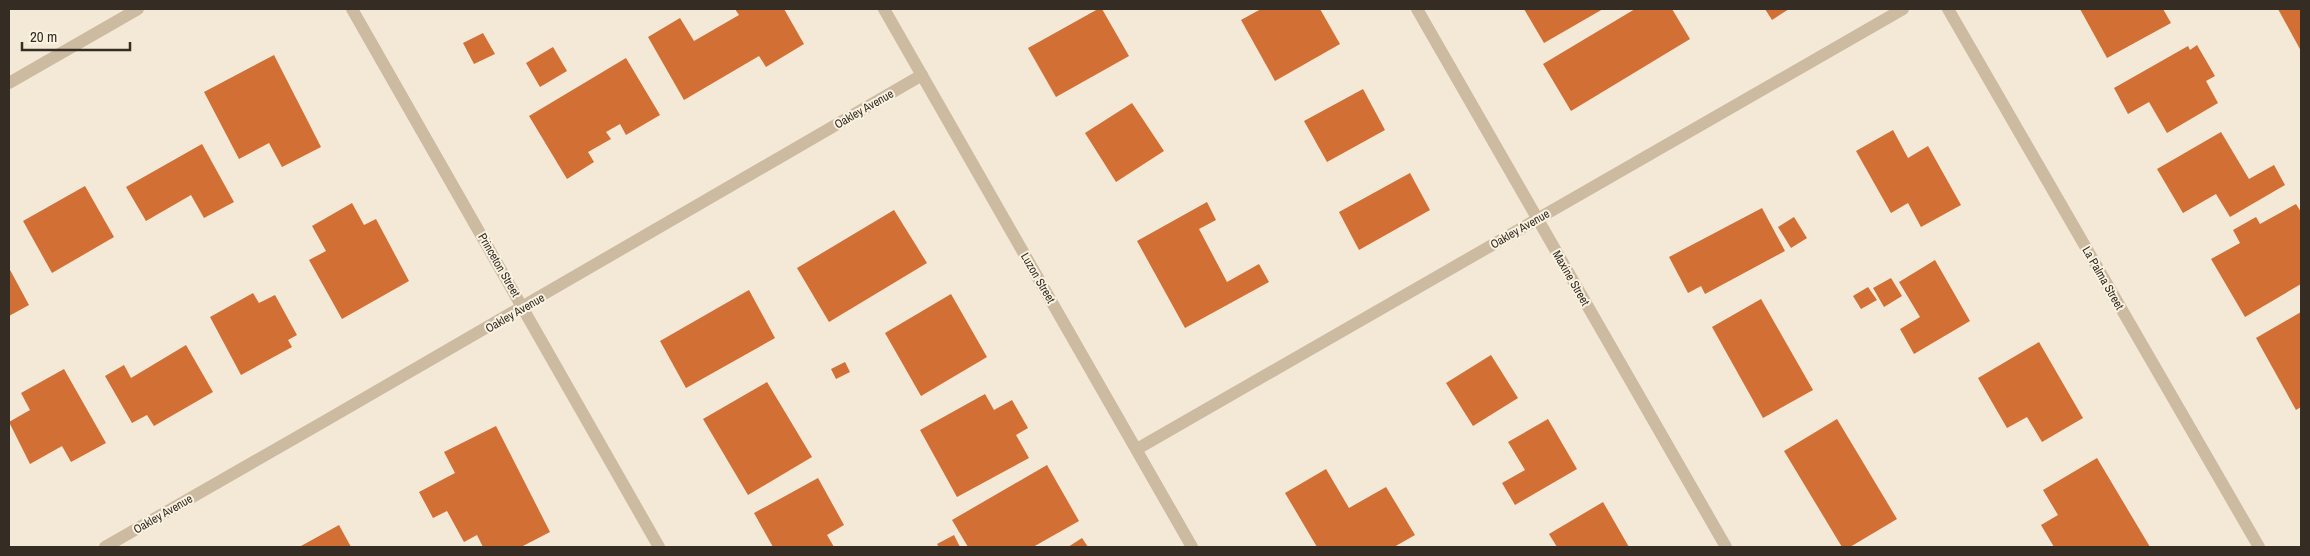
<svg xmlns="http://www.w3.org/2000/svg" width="2310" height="556" viewBox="0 0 2310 556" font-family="'Archivo Narrow',sans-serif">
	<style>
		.building { fill: #d26f35 }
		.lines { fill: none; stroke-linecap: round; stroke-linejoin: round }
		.minor { stroke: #ccbaa1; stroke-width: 12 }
		.labels { text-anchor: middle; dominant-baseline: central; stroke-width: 4; stroke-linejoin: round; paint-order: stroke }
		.street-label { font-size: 12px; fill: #352c24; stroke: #fbf3e2 }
	</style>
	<rect width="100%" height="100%" fill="#f3e9d6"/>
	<g class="building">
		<path d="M 735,9 L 784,9 L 804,44 L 766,67 L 759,56 L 684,100 L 648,37 L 680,18 L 694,41 L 739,15 Z"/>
		<path d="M 1098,9 L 1102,9 L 1129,56 L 1056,97 L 1028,48 Z"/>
		<path d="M 1261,9 L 1320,9 L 1340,44 L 1275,81 L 1241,20 Z"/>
		<path d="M 1524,9 L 1603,9 L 1544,43 Z"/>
		<path d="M 1635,9 L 1672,9 L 1690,39 L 1571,111 L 1543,64 Z"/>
		<path d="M 1765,9 L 1789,9 L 1772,20 Z"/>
		<path d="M 2080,9 L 2163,9 L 2171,23 L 2107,58 Z"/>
		<path d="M 2278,9 L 2301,9 L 2301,51 Z"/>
		<path d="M 483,33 L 495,54 L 474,64 L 463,43 Z"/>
		<path d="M 2197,45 L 2215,76 L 2206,81 L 2218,103 L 2167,133 L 2149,102 L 2128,114 L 2114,88 L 2188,46 L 2190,50 Z"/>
		<path d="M 553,47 L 567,71 L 540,87 L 526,63 Z"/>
		<path d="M 274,55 L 321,147 L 282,167 L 269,143 L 239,159 L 204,92 Z"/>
		<path d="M 626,58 L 660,115 L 626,135 L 620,124 L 606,132 L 611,139 L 588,152 L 594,162 L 567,179 L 529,116 Z"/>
		<path d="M 1363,89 L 1385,130 L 1327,162 L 1304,121 Z"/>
		<path d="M 1132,103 L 1164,151 L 1116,182 L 1085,133 Z"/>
		<path d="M 1893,130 L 1908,158 L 1928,146 L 1961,205 L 1921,227 L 1908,203 L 1891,213 L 1856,151 Z"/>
		<path d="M 2221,132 L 2249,179 L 2274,165 L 2285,185 L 2230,217 L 2216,194 L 2183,213 L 2157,169 Z"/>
		<path d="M 202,144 L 234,202 L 204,218 L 191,195 L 146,221 L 126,187 Z"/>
		<path d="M 1410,173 L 1430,210 L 1359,250 L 1339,212 Z"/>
		<path d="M 85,186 L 114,237 L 52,273 L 23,221 Z"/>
		<path d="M 1207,202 L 1216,220 L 1199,229 L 1227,282 L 1259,264 L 1269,282 L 1185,328 L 1137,241 Z"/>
		<path d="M 352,203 L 364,225 L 376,219 L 409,281 L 342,319 L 309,260 L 326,251 L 312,226 Z"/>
		<path d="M 2296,204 L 2301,212 L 2301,284 L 2245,317 L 2211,259 L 2240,243 L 2233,230 L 2256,217 L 2260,224 Z"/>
		<path d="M 1762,208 L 1785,251 L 1705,294 L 1701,286 L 1688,293 L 1669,257 Z"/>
		<path d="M 894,210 L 927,263 L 829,322 L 797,268 Z"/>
		<path d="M 1794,217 L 1807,238 L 1791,248 L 1778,227 Z"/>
		<path d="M 1935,260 L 1970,321 L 1914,354 L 1900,329 L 1920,317 L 1899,282 Z"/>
		<path d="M 9,268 L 29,305 L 9,316 Z"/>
		<path d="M 1891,278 L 1902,296 L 1884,307 L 1873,288 Z"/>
		<path d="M 1868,287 L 1877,300 L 1861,309 L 1853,296 Z"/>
		<path d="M 749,290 L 775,338 L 686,388 L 660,341 Z"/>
		<path d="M 253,293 L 259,303 L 275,295 L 297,335 L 288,340 L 292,347 L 241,375 L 210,317 Z"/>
		<path d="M 951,294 L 987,357 L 921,396 L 885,333 Z"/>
		<path d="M 1761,299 L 1813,390 L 1763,418 L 1712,327 Z"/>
		<path d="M 2301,312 L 2301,407 L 2296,410 L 2256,338 Z"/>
		<path d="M 2039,342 L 2083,418 L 2042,442 L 2027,417 L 2007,428 L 1978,378 Z"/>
		<path d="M 186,345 L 213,392 L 154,426 L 147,415 L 132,423 L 105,376 L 124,365 L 131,378 Z"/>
		<path d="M 1491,355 L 1518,398 L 1473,426 L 1446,383 Z"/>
		<path d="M 845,362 L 850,372 L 836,379 L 831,369 Z"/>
		<path d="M 64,369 L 106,443 L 71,462 L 62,446 L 30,464 L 9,422 L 30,410 L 21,393 Z"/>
		<path d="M 767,382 L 812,457 L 748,495 L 703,419 Z"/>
		<path d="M 985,394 L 994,410 L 1012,400 L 1028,428 L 1016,435 L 1029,458 L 957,497 L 920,430 Z"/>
		<path d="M 1548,419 L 1577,469 L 1515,505 L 1502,483 L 1525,470 L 1508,442 Z"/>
		<path d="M 1837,419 L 1897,519 L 1850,547 L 1842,547 L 1784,451 Z"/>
		<path d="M 496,426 L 550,532 L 521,547 L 483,547 L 477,535 L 464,542 L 447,511 L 433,518 L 419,492 L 455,473 L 444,452 Z"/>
		<path d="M 2097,458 L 2150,547 L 2054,547 L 2041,525 L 2058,515 L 2043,490 Z"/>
		<path d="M 1047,465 L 1079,521 L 1033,547 L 968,547 L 952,520 Z"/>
		<path d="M 1326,469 L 1349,508 L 1386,487 L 1415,535 L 1394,547 L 1317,547 L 1285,493 Z"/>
		<path d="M 818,478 L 844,525 L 827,535 L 834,547 L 773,547 L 754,513 Z"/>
		<path d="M 1603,502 L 1629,547 L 1557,547 L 1549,534 Z"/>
		<path d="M 339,525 L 351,547 L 302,547 L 301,546 Z"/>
		<path d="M 954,535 L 960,547 L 939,547 L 937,544 Z"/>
		<path d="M 1082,538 L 1088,547 L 1068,547 Z"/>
	</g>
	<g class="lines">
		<g class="minor">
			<path d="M 352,9 L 659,547"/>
			<path d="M 884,9 L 1192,547"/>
			<path d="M 1417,9 L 1726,547"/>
			<path d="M 1948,9 L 2259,547"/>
			<path d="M 9,83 L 138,9"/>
			<path d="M 1137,449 L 1903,9"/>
			<path d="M 105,547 C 378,391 650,234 922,75"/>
		</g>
	</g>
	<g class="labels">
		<g class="street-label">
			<text transform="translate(864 109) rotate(-30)">Oakley Avenue</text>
			<text transform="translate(1520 229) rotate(-30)">Oakley Avenue</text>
			<text transform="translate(499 265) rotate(60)">Princeton Street</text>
			<text transform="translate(1038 278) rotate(60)">Luzon Street</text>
			<text transform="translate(1571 278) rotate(60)">Maxine Street</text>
			<text transform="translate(2103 278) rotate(60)">La Palma Street</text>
			<text transform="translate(515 313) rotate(-30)">Oakley Avenue</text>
			<text transform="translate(163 514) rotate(-30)">Oakley Avenue</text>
		</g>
	</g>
	<rect width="2310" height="556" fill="none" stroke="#352c24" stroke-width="20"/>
	<path d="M22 42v8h108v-8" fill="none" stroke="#352c24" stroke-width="2.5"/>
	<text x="30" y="42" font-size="15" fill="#352c24" stroke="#fbf3e2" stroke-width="4" paint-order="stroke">20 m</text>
</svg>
